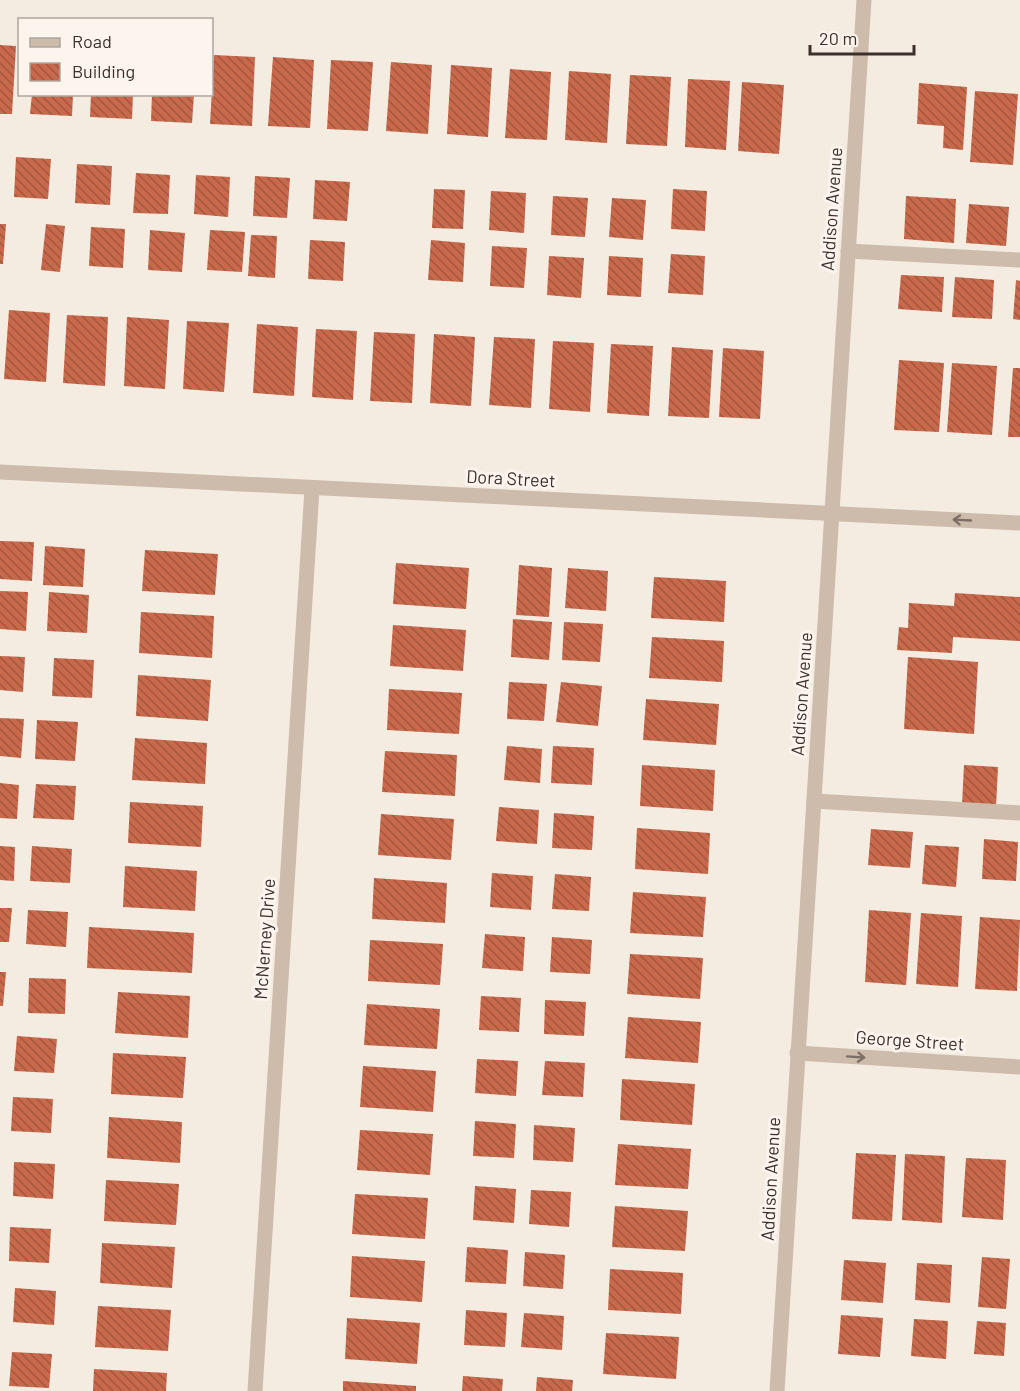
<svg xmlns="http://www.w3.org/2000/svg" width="1020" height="1391" viewBox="0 0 1020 1391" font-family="Barlow,sans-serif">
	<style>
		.building { fill: url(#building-back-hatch) }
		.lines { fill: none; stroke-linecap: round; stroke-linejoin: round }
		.lane { stroke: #cdbbac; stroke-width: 15 }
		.street { stroke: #cdbbac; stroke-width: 15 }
		.oneway { stroke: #7d6f65 }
		.labels { text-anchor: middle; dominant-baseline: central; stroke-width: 6; stroke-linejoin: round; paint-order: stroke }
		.street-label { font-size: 18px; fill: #3b302b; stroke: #fbf5ee }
	</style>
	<defs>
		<pattern id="building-back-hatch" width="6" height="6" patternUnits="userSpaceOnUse" patternTransform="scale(1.5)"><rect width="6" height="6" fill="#c8694b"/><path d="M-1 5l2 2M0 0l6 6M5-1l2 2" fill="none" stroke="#a4573f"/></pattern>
	</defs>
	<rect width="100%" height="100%" fill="#f4ebe1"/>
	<g class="building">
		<path d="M 0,45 L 16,46 L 12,114 L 0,114 Z"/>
		<path d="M 214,55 L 255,57 L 252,126 L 210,124 Z"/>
		<path d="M 273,57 L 314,60 L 310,128 L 268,126 Z"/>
		<path d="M 331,60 L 373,62 L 368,131 L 327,129 Z"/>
		<path d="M 391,62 L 432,65 L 428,134 L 386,131 Z"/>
		<path d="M 451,65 L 492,68 L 488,137 L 447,134 Z"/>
		<path d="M 510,69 L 551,72 L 547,140 L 505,138 Z"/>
		<path d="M 569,71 L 611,74 L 607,143 L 565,140 Z"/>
		<path d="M 630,75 L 671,77 L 667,146 L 626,144 Z"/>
		<path d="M 688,79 L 730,81 L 726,150 L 685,147 Z"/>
		<path d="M 742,82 L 784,85 L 779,154 L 738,151 Z"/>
		<path d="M 919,83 L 967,87 L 963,150 L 943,148 L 944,126 L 917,124 Z"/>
		<path d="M 975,91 L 1018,94 L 1013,165 L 970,162 Z"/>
		<path d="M 32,94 L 73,94 L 72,116 L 30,114 Z"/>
		<path d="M 91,94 L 133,94 L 132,119 L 90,117 Z"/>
		<path d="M 152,94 L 194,94 L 192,123 L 151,121 Z"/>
		<path d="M 16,157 L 51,159 L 48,199 L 14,197 Z"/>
		<path d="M 77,164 L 112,166 L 110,205 L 75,203 Z"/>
		<path d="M 136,173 L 170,175 L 168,214 L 133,213 Z"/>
		<path d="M 196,175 L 230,177 L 228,217 L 194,214 Z"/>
		<path d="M 255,176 L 290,178 L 287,218 L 253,216 Z"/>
		<path d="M 315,180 L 350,182 L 347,221 L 313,219 Z"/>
		<path d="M 434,189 L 465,190 L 463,229 L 432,228 Z"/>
		<path d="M 673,189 L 707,191 L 705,231 L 671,229 Z"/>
		<path d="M 491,191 L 526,193 L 524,233 L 489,230 Z"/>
		<path d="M 553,196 L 588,198 L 585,237 L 551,235 Z"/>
		<path d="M 906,196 L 956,199 L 954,243 L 904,239 Z"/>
		<path d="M 612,198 L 646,200 L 643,240 L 609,237 Z"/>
		<path d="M 969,204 L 1009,207 L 1006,246 L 966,243 Z"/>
		<path d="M 0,224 L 6,224 L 3,264 L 0,264 Z"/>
		<path d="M 46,224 L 65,226 L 60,272 L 41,270 Z"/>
		<path d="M 91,227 L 125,229 L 123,268 L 89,266 Z"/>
		<path d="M 150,230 L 185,233 L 182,272 L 148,270 Z"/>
		<path d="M 210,230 L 245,232 L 242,272 L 207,270 Z"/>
		<path d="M 251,235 L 277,236 L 275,278 L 248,276 Z"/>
		<path d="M 310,240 L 345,242 L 343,281 L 308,279 Z"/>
		<path d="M 431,240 L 465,243 L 463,282 L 428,280 Z"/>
		<path d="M 492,246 L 527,248 L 524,288 L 490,286 Z"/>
		<path d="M 671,254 L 705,256 L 703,295 L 668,293 Z"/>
		<path d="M 549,256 L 584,258 L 581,298 L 547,295 Z"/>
		<path d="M 609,256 L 643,258 L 641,297 L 607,295 Z"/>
		<path d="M 901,275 L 944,277 L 942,312 L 898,309 Z"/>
		<path d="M 955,277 L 994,280 L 992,319 L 952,317 Z"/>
		<path d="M 1016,280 L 1020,281 L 1020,320 L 1013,319 Z"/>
		<path d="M 9,310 L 50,313 L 46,382 L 4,379 Z"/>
		<path d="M 67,315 L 108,317 L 105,386 L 63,383 Z"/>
		<path d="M 127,317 L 169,320 L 165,389 L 124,386 Z"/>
		<path d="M 187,321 L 229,323 L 224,392 L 183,389 Z"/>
		<path d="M 257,324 L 298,327 L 294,396 L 253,393 Z"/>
		<path d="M 316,329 L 357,331 L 353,400 L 312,397 Z"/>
		<path d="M 374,332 L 415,334 L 412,403 L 370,401 Z"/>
		<path d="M 434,334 L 475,337 L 471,406 L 430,403 Z"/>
		<path d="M 494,337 L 535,339 L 531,408 L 489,405 Z"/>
		<path d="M 553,341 L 594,343 L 590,412 L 549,409 Z"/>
		<path d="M 611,344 L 653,346 L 649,416 L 607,413 Z"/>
		<path d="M 672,347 L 713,350 L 709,418 L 668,416 Z"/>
		<path d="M 723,348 L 764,351 L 760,419 L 719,417 Z"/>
		<path d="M 899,360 L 944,363 L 939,432 L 894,430 Z"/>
		<path d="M 952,363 L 997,366 L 992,435 L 947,432 Z"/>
		<path d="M 1013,368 L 1020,368 L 1020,437 L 1008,437 Z"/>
		<path d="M 0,541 L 34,542 L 32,581 L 0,579 Z"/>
		<path d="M 45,546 L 85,549 L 83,587 L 43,585 Z"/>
		<path d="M 145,550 L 218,554 L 215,595 L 142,591 Z"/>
		<path d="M 396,563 L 469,568 L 466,609 L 393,604 Z"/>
		<path d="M 519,565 L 552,568 L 549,617 L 516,615 Z"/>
		<path d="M 568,568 L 608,571 L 606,611 L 565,608 Z"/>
		<path d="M 654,577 L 726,581 L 724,622 L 651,618 Z"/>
		<path d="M 0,591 L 28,592 L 26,631 L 0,629 Z"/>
		<path d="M 49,592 L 89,595 L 87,633 L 47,631 Z"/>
		<path d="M 955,593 L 1020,597 L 1020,641 L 953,637 L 952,653 L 897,650 L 899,627 L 908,628 L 909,603 L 954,606 Z"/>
		<path d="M 141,612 L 214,616 L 212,658 L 139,653 Z"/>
		<path d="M 513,619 L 552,622 L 549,660 L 511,657 Z"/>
		<path d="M 564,622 L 603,624 L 600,662 L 562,660 Z"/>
		<path d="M 393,625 L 466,630 L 463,671 L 390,666 Z"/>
		<path d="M 652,637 L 724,641 L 722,682 L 649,678 Z"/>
		<path d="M 0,656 L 25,657 L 23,692 L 0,690 Z"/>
		<path d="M 908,657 L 978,662 L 974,734 L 904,729 Z"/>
		<path d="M 54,658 L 94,660 L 92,698 L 52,696 Z"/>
		<path d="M 138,675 L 211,680 L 208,721 L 136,716 Z"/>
		<path d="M 509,682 L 547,684 L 544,721 L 507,719 Z"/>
		<path d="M 561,682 L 602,686 L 598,726 L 556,722 Z"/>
		<path d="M 389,689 L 462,693 L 459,734 L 387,730 Z"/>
		<path d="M 646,699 L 719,704 L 716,745 L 643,740 Z"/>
		<path d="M 0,718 L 24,719 L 21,758 L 0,756 Z"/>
		<path d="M 37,720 L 78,722 L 75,761 L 35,759 Z"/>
		<path d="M 135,738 L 207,743 L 205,784 L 132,780 Z"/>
		<path d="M 507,746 L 542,749 L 540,783 L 504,780 Z"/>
		<path d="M 553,746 L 594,748 L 592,785 L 551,783 Z"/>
		<path d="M 385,751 L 457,755 L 455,796 L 382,792 Z"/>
		<path d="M 642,765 L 715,770 L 713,811 L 640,806 Z"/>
		<path d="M 964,765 L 998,767 L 996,807 L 962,805 Z"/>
		<path d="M 0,783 L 19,785 L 17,819 L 0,818 Z"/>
		<path d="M 36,784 L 76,786 L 74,820 L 33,818 Z"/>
		<path d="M 130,802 L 203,806 L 201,847 L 128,843 Z"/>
		<path d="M 499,807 L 539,810 L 537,844 L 496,841 Z"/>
		<path d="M 554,813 L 594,816 L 592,850 L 552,848 Z"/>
		<path d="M 381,814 L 454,819 L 451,860 L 378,855 Z"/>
		<path d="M 637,828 L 710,833 L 708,874 L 635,869 Z"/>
		<path d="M 871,829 L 913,832 L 910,868 L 868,865 Z"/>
		<path d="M 984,839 L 1018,842 L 1016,881 L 982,879 Z"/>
		<path d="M 925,845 L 959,847 L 956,887 L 922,884 Z"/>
		<path d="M 0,846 L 15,847 L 14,881 L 0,880 Z"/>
		<path d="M 32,846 L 72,849 L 70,883 L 30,881 Z"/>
		<path d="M 125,866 L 197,871 L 195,911 L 123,907 Z"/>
		<path d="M 492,873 L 533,876 L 531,910 L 490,907 Z"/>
		<path d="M 555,874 L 591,877 L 589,911 L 552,909 Z"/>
		<path d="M 374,878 L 447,883 L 445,923 L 372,919 Z"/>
		<path d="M 633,892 L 706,897 L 703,937 L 630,933 Z"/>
		<path d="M 0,908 L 12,908 L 9,942 L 0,942 Z"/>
		<path d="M 28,910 L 68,912 L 66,947 L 26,944 Z"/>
		<path d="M 869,910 L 911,913 L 906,985 L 865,982 Z"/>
		<path d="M 921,913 L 962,916 L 958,987 L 916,984 Z"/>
		<path d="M 980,917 L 1020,920 L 1017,991 L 975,989 Z"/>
		<path d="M 89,927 L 194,933 L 192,973 L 87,968 Z"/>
		<path d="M 485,934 L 525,937 L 523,971 L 482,968 Z"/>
		<path d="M 552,937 L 592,940 L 590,974 L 550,972 Z"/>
		<path d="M 370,940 L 443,944 L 440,985 L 368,981 Z"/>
		<path d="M 630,954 L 703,958 L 700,999 L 627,994 Z"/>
		<path d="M 0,972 L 6,972 L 3,1006 L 0,1006 Z"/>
		<path d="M 29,978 L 66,979 L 65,1014 L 28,1013 Z"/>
		<path d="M 118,992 L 190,996 L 188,1038 L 115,1033 Z"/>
		<path d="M 481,996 L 521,998 L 519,1032 L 479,1030 Z"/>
		<path d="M 545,1000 L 586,1002 L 584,1036 L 544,1034 Z"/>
		<path d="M 367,1004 L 440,1009 L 437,1049 L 364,1045 Z"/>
		<path d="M 628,1017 L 701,1022 L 698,1063 L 625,1058 Z"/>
		<path d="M 17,1036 L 57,1039 L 54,1073 L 14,1071 Z"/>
		<path d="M 113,1053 L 186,1057 L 183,1098 L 111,1094 Z"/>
		<path d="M 477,1059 L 518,1061 L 516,1096 L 475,1093 Z"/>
		<path d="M 545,1061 L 585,1063 L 583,1097 L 542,1095 Z"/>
		<path d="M 363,1066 L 436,1071 L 433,1112 L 360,1107 Z"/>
		<path d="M 622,1079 L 695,1084 L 692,1125 L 620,1120 Z"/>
		<path d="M 13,1097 L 53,1099 L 51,1133 L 11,1131 Z"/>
		<path d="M 109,1117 L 182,1122 L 180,1163 L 107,1158 Z"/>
		<path d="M 475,1121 L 516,1124 L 514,1158 L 473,1156 Z"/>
		<path d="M 534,1125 L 575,1128 L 573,1162 L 533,1160 Z"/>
		<path d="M 360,1130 L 433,1134 L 430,1175 L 357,1170 Z"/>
		<path d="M 618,1144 L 691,1149 L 688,1189 L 615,1185 Z"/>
		<path d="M 856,1153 L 896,1155 L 892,1221 L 852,1219 Z"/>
		<path d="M 905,1154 L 945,1156 L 942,1223 L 902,1220 Z"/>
		<path d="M 966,1158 L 1006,1160 L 1003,1220 L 962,1217 Z"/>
		<path d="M 14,1162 L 55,1164 L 53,1199 L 13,1196 Z"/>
		<path d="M 106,1180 L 179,1184 L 176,1225 L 104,1221 Z"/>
		<path d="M 475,1186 L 516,1189 L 514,1223 L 473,1220 Z"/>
		<path d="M 531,1190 L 571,1192 L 569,1227 L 529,1224 Z"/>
		<path d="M 355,1194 L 428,1198 L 425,1239 L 352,1234 Z"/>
		<path d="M 615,1206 L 688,1211 L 685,1251 L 612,1247 Z"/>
		<path d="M 10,1227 L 51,1229 L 49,1263 L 9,1261 Z"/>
		<path d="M 102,1243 L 175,1247 L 172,1288 L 100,1283 Z"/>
		<path d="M 467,1247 L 508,1250 L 506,1284 L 465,1282 Z"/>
		<path d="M 525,1252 L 565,1255 L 563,1289 L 523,1286 Z"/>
		<path d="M 352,1256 L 425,1261 L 422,1302 L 350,1297 Z"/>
		<path d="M 982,1257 L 1010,1259 L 1006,1309 L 978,1307 Z"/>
		<path d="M 844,1260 L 886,1263 L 883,1303 L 841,1300 Z"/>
		<path d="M 917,1263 L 952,1265 L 950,1303 L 915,1300 Z"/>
		<path d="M 610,1269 L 683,1273 L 681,1314 L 608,1310 Z"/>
		<path d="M 15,1288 L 56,1291 L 54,1325 L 13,1322 Z"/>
		<path d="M 98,1306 L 171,1310 L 168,1351 L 95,1347 Z"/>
		<path d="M 466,1310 L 507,1313 L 505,1347 L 464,1345 Z"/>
		<path d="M 524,1313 L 564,1316 L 562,1350 L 521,1347 Z"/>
		<path d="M 841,1315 L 883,1318 L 880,1357 L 838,1354 Z"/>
		<path d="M 347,1318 L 420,1323 L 417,1364 L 345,1359 Z"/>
		<path d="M 914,1319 L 948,1321 L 946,1359 L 911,1356 Z"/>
		<path d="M 977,1321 L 1006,1323 L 1004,1356 L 974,1354 Z"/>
		<path d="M 606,1333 L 679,1337 L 676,1379 L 603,1374 Z"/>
		<path d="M 12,1352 L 52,1354 L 49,1388 L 9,1386 Z"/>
		<path d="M 94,1369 L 167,1373 L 166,1391 L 93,1391 Z"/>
		<path d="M 463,1376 L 503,1379 L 502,1391 L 462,1391 Z"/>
		<path d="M 537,1377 L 573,1380 L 572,1391 L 536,1391 Z"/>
		<path d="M 343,1381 L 416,1386 L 416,1391 L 343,1391 Z"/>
	</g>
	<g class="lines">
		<g class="lane">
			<path d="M 848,251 L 1020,260"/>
			<path d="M 814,801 L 1020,813"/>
		</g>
		<g class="street">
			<path d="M 0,472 C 340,490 680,504 1020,523"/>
			<path d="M 797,1053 L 1020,1067"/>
			<path d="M 255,1391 L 312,489"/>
			<path d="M 777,1391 L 864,0"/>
		</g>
	</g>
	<defs><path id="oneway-shaft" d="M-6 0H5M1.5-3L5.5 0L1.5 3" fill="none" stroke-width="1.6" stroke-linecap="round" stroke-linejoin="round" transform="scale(1.5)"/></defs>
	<g class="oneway">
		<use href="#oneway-shaft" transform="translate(962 520) rotate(-177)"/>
		<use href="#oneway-shaft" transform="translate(856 1057) rotate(4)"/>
	</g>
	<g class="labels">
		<g class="street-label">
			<text transform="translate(831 209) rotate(-86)">Addison Avenue</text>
			<text transform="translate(511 478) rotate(3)">Dora Street</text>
			<text transform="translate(801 694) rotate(-86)">Addison Avenue</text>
			<text transform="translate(264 939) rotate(-86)">McNerney Drive</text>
			<text transform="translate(910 1040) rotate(4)">George Street</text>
			<text transform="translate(770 1179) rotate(-87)">Addison Avenue</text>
		</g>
	</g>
	<rect x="18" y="18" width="195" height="78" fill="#fbf5ee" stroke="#aea6a0" stroke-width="1.5"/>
	<rect x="30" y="38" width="30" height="9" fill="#cdbbac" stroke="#aea6a0" stroke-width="1.5"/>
	<text x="72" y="48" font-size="18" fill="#3b302b">Road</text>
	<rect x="30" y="63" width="30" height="18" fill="url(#building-back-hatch)" stroke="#aea6a0" stroke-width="1.5"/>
	<text x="72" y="78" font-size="18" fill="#3b302b">Building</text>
	<path d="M810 45v9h104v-9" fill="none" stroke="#3b302b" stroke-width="3"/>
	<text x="819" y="45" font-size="18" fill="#3b302b" stroke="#fbf5ee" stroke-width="4.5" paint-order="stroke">20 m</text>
</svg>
